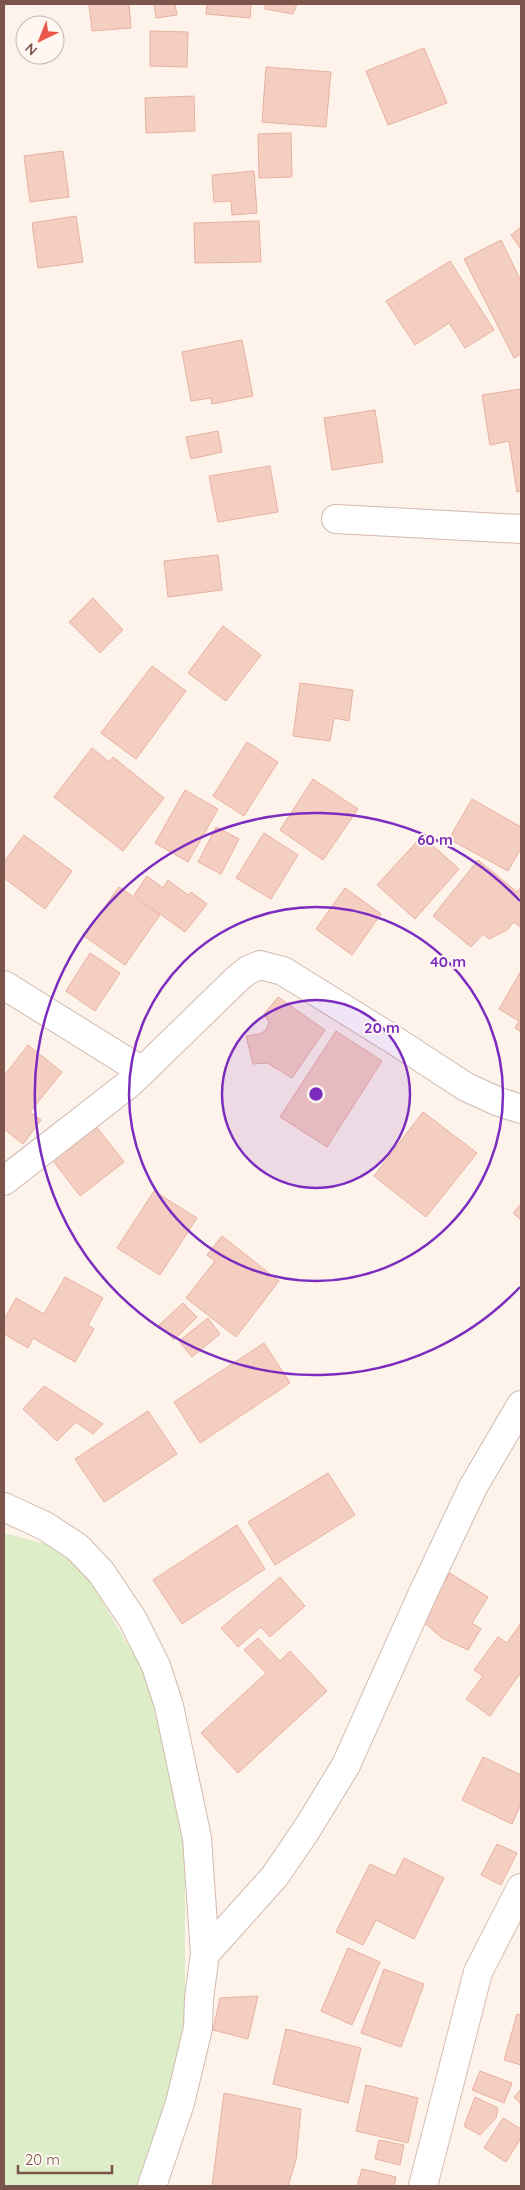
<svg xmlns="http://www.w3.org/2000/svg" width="525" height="2190" viewBox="0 0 525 2190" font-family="Quicksand,sans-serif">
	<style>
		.green { fill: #dcedc7 }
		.building { fill: #f4cec1; stroke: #e8b1a0 }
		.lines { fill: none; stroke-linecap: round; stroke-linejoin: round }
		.minor-casing { stroke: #d2b9ae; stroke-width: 30 }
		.secondary-casing { stroke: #d9bcb1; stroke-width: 30 }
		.minor { stroke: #fff; stroke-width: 28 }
		.secondary { stroke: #fff; stroke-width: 28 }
		.ring { fill: none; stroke: #7b2cbf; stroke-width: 2.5 }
		.centre { fill: #7b2cbf; stroke: #fff8f2; stroke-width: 2.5 }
		.ring-label { font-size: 15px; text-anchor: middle; font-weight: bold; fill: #7b2cbf; stroke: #fff8f2; stroke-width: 4; stroke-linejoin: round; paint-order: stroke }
	</style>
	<rect width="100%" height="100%" fill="#fdf3ea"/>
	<path class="green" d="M 4,1533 L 72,1551 L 149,1680 L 185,1848 L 185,2038 L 138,2186 L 4,2186 Z"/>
	<g class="building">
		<path d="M 89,4 L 129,4 L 131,28 L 92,31 Z"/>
		<path d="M 154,4 L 175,4 L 177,15 L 156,18 Z"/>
		<path d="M 207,4 L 251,4 L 250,18 L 206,14 Z"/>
		<path d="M 265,4 L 297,4 L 293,14 L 265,9 Z"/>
		<path d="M 150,31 L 188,32 L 187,67 L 150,66 Z"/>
		<path d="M 424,48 L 447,103 L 388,125 L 366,71 Z"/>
		<path d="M 266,67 L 331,72 L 326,127 L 262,122 Z"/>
		<path d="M 194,96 L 195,131 L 146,133 L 145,98 Z"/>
		<path d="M 291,133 L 292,177 L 259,178 L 258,134 Z"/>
		<path d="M 63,151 L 69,197 L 30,202 L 24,156 Z"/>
		<path d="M 254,171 L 257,213 L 232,215 L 231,201 L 214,202 L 212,175 Z"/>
		<path d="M 76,216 L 83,262 L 38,268 L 32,223 Z"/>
		<path d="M 259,221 L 261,262 L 195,263 L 194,223 Z"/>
		<path d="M 521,227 L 521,249 L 511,235 Z"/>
		<path d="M 501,240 L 521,281 L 521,354 L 514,358 L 464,259 Z"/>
		<path d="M 450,261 L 494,330 L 465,348 L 449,323 L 415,345 L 386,301 Z"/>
		<path d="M 242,340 L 253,396 L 212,404 L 211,398 L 191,401 L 182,352 Z"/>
		<path d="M 521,389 L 521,491 L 517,492 L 509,441 L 490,445 L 482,395 Z"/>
		<path d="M 375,410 L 383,462 L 332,470 L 324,418 Z"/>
		<path d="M 218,431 L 222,452 L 191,459 L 186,437 Z"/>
		<path d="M 270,466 L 278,512 L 218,522 L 209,476 Z"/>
		<path d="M 218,555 L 222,590 L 168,597 L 164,561 Z"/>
		<path d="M 93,598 L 123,630 L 100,653 L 69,622 Z"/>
		<path d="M 223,626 L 261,655 L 226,701 L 188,673 Z"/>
		<path d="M 152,666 L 186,691 L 136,759 L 101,733 Z"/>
		<path d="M 300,683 L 353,690 L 349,721 L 334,718 L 330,741 L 293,736 Z"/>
		<path d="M 247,742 L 278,762 L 244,816 L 213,796 Z"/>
		<path d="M 92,748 L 109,762 L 113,757 L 164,798 L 123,851 L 54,797 Z"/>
		<path d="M 313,779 L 358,809 L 323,860 L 280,830 Z"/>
		<path d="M 185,790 L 218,809 L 188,862 L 155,843 Z"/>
		<path d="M 472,799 L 521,827 L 521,848 L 508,871 L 449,839 Z"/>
		<path d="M 216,827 L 239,839 L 221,874 L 198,862 Z"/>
		<path d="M 264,833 L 298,855 L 271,899 L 236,878 Z"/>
		<path d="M 24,835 L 72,871 L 45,909 L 4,878 L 4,862 Z"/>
		<path d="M 422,836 L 459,869 L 415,919 L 377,885 Z"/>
		<path d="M 478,860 L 517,892 L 521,887 L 521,928 L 514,922 L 507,930 L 489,939 L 483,934 L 471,947 L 433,916 Z"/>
		<path d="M 147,876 L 163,888 L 168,880 L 188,895 L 191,892 L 207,904 L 185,932 L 134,895 Z"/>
		<path d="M 119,887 L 160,915 L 125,965 L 84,936 Z"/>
		<path d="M 345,888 L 381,914 L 352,955 L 316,929 Z"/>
		<path d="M 90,953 L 120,973 L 95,1011 L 66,991 Z"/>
		<path d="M 521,971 L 521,1032 L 515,1028 L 519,1021 L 499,1009 Z"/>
		<path d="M 278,997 L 325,1030 L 292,1078 L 267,1063 L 253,1064 L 246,1036 L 260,1034 L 266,1030 L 269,1022 L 264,1014 Z"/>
		<path d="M 336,1031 L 382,1061 L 327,1147 L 280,1117 Z"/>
		<path d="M 28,1045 L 62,1072 L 30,1112 L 41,1120 L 23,1144 L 4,1129 L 4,1076 Z"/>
		<path d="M 423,1112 L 477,1153 L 426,1217 L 374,1176 Z"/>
		<path d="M 95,1125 L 124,1162 L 80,1196 L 51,1158 Z"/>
		<path d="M 154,1191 L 197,1218 L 160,1275 L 117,1248 Z"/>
		<path d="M 521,1204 L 521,1220 L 513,1213 Z"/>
		<path d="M 222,1236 L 279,1281 L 236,1337 L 186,1298 L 215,1261 L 207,1255 Z"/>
		<path d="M 65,1277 L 103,1298 L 88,1325 L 94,1329 L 75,1362 L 33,1338 L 28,1348 L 4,1334 L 4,1320 L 16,1298 L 44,1314 Z"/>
		<path d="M 183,1303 L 197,1317 L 174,1340 L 159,1325 Z"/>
		<path d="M 208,1318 L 220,1334 L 192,1357 L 179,1341 Z"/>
		<path d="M 264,1343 L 290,1383 L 200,1443 L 174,1402 Z"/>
		<path d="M 44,1386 L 103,1424 L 93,1434 L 76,1422 L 57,1441 L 23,1409 Z"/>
		<path d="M 148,1411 L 177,1454 L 104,1502 L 75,1459 Z"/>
		<path d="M 328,1473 L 355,1515 L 275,1565 L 248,1522 Z"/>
		<path d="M 237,1525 L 265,1569 L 182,1624 L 153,1580 Z"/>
		<path d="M 450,1573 L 488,1597 L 472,1623 L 481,1629 L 468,1650 L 442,1638 L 420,1619 Z"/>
		<path d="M 280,1577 L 305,1606 L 270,1637 L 261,1627 L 238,1647 L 221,1628 Z"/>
		<path d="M 521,1623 L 521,1672 L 490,1716 L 466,1699 L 483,1676 L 474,1670 L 498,1637 L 507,1643 Z"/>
		<path d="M 258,1638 L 280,1661 L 290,1651 L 327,1691 L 238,1773 L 201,1733 L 266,1673 L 244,1650 Z"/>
		<path d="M 483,1757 L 521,1775 L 521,1804 L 512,1824 L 462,1800 Z"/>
		<path d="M 497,1844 L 517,1853 L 501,1885 L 481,1875 Z"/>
		<path d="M 404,1858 L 444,1878 L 414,1939 L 376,1920 L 363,1945 L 336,1932 L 370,1864 L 395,1876 Z"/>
		<path d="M 348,1948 L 380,1962 L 352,2025 L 321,2011 Z"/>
		<path d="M 384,1969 L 424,1984 L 401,2047 L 361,2033 Z"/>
		<path d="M 258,1996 L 248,2039 L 213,2030 L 220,1998 Z"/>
		<path d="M 517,2014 L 521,2015 L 521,2065 L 504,2060 Z"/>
		<path d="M 286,2029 L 361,2048 L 348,2103 L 273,2084 Z"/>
		<path d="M 480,2071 L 512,2083 L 504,2103 L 472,2090 Z"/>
		<path d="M 366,2085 L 418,2098 L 408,2143 L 356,2131 Z"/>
		<path d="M 521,2089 L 521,2104 L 514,2097 Z"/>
		<path d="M 224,2093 L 301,2109 L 296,2160 L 288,2186 L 212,2186 Z"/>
		<path d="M 475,2097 L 498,2108 L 496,2118 L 480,2135 L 464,2126 Z"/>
		<path d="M 503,2118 L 521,2129 L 521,2138 L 506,2162 L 484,2148 Z"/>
		<path d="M 379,2140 L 404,2145 L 400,2165 L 375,2159 Z"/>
		<path d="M 362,2169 L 396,2177 L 394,2186 L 357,2186 Z"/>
	</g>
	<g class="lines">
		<defs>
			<g id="minor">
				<path d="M 336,519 L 521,529"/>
				<path d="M 4,985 L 142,1071"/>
				<path d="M 4,1181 L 130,1083 L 237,979 L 248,970 L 260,965 L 283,971 L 391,1038 L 466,1087 L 499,1102 L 521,1109"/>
				<path d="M 4,1507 L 45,1526 L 77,1547 L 101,1572 L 133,1620 L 156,1666 L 169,1706 L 197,1838 L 205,1954 L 199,1998 L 198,2028 L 180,2103 L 152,2186"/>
				<path d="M 205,1954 L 275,1876 L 307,1829 L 346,1765 L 422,1595 L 473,1487 L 521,1405"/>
			</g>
			<path id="secondary" d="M 423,2186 L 478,1972 L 521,1888"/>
		</defs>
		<use href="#minor" class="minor-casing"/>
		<use href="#secondary" class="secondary-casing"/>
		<use href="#minor" class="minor"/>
		<use href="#secondary" class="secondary"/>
	</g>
	<circle cx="316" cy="1094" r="94" fill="#7b2cbf" fill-opacity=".12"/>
	<g class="ring">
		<circle cx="316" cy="1094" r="94"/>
		<circle cx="316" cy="1094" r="187"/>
		<path d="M520 1287A281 281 0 1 1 520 901"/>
	</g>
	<circle cx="316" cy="1094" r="8" class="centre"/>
	<g class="ring-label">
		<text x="435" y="845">60 m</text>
		<text x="448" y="967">40 m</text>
		<text x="382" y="1033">20 m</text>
	</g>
	<rect width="525" height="2190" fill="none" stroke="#7b554b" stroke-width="10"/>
	<g transform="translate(40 40) rotate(223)"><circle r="24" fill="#fff8f2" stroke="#cab7af"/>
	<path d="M0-4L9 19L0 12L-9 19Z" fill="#eb584c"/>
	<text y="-8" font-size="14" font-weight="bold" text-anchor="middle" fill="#7b554b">N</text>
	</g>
	<path d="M18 2165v8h94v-8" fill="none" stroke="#7b554b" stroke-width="2.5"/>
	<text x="25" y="2165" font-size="15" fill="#7b554b" stroke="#fff8f2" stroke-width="4" paint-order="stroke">20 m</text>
</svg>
